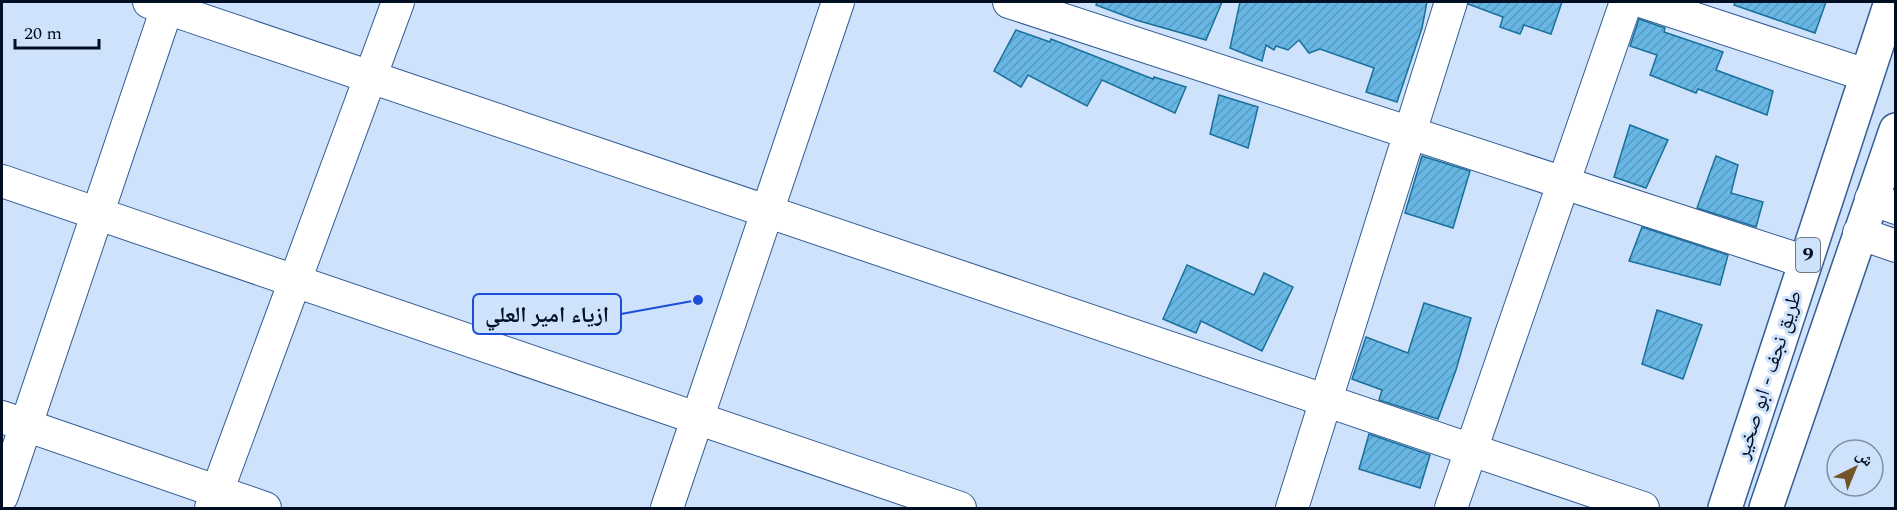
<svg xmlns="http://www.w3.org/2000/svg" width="1897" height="510" viewBox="0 0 1897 510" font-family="Spectral,'Noto Naskh Arabic',serif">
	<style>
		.building { fill: url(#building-hatch); stroke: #1a709a; stroke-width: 1.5 }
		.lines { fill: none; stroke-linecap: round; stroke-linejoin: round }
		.minor-casing { stroke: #335d94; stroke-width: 34 }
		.trunk-casing { stroke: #335d94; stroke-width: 36 }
		.minor { stroke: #fff; stroke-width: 32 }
		.trunk { stroke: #fff; stroke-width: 33 }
		.labels { text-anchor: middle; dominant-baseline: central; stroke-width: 6; stroke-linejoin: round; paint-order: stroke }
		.shield { fill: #cfe2fb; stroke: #3f4e65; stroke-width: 1.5 }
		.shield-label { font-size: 20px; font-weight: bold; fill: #010f25 }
		.street-label { font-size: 21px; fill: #010f25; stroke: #cfe2fb }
		.leader { fill: none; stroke: #1d4ed8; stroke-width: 2 }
		.callout-dot { fill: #1d4ed8; stroke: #cfe2fb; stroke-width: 2 }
		.callout { fill: #cfe2fb; stroke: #1d4ed8; stroke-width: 2 }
		.callout-label { font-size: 22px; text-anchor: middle; font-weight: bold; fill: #010f25 }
	</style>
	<defs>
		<pattern id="building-hatch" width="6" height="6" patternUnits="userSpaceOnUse" patternTransform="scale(1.5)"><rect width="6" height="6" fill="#68b6e4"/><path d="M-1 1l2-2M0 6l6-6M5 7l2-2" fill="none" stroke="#589bc3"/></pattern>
	</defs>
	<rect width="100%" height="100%" fill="#cfe2fb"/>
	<g class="building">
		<path d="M 1097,2 L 1222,2 L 1206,40 L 1136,20 L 1096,5 Z"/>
		<path d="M 1240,2 L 1427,2 L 1422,28 L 1397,102 L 1366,92 L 1374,68 L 1320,49 L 1309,53 L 1299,40 L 1288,50 L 1276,46 L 1274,50 L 1266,45 L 1262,61 L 1230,48 Z"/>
		<path d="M 1468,2 L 1562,2 L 1551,34 L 1524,25 L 1520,34 L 1500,27 L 1503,17 L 1468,4 Z"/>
		<path d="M 1735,2 L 1826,2 L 1815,33 L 1734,5 Z"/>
		<path d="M 1639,19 L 1665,28 L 1664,32 L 1723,52 L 1716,70 L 1773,91 L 1767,115 L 1698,89 L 1696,93 L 1650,75 L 1657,55 L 1630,46 Z"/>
		<path d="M 1016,30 L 1050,42 L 1051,39 L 1153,79 L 1154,77 L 1186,87 L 1175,113 L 1102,80 L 1087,106 L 1028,75 L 1021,87 L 994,71 Z"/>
		<path d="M 1219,95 L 1258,107 L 1248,148 L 1210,134 Z"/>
		<path d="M 1630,125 L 1668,140 L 1646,188 L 1614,177 Z"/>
		<path d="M 1422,156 L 1470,171 L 1453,228 L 1405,213 Z"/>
		<path d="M 1716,156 L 1738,165 L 1731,193 L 1763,202 L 1756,227 L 1697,208 Z"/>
		<path d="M 1642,227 L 1728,255 L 1720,285 L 1629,261 Z"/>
		<path d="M 1187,265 L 1254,295 L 1264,273 L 1293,287 L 1262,351 L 1201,321 L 1196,333 L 1163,319 Z"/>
		<path d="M 1424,303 L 1471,318 L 1456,370 L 1438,419 L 1379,400 L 1382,390 L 1352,379 L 1366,337 L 1408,353 Z"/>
		<path d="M 1657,310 L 1702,325 L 1683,379 L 1642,364 Z"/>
		<path d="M 1369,434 L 1430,455 L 1420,488 L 1359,469 Z"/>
	</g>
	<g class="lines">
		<defs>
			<g id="minor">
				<path d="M 149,2 L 1643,508"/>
				<path d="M 1009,2 L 1806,262"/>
				<path d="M 1644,2 L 1866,75"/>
				<path d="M 2,181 L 960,508"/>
				<path d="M 1871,199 L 1896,208"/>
				<path d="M 1859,233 L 1896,246"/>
				<path d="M 2,417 L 265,508"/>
				<path d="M 2,496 L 169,2"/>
				<path d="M 211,508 L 398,2"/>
				<path d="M 667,508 L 838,2"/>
				<path d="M 1292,508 L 1451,2"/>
				<path d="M 1451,508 L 1626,2"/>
			</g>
			<g id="trunk">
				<path d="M 1725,508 L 1891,2"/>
				<path d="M 1766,508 L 1896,130"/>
			</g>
		</defs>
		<use href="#minor" class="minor-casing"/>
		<use href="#trunk" class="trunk-casing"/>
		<use href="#minor" class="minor"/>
		<use href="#trunk" class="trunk"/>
	</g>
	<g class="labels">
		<rect class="shield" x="1796" y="238" width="24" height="34" rx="4.5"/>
		<g class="shield-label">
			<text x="1808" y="255">9</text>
		</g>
		<g class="street-label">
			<text transform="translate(1769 375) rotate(-72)">طريق نجف - ابو صخير</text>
		</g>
	</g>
	<path class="leader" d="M698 300L621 314"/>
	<circle class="callout-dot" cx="698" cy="300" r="6"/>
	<rect class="callout" x="473" y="294" width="148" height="40" rx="6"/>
	<g class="callout-label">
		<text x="547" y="322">ازياء امير العلي</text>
	</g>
	<rect width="1897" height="510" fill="none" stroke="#010f25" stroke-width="6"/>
	<g transform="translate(1855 468) rotate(43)"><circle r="28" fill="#cfe2fb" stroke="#7d8ea5" stroke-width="1.5"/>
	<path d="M0-4.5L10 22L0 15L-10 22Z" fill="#725428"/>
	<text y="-9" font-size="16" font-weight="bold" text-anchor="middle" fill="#010f25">ش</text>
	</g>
	<path d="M15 39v9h84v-9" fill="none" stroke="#010f25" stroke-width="3"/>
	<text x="24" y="39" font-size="18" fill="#010f25" stroke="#cfe2fb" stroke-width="4.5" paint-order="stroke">20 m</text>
</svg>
